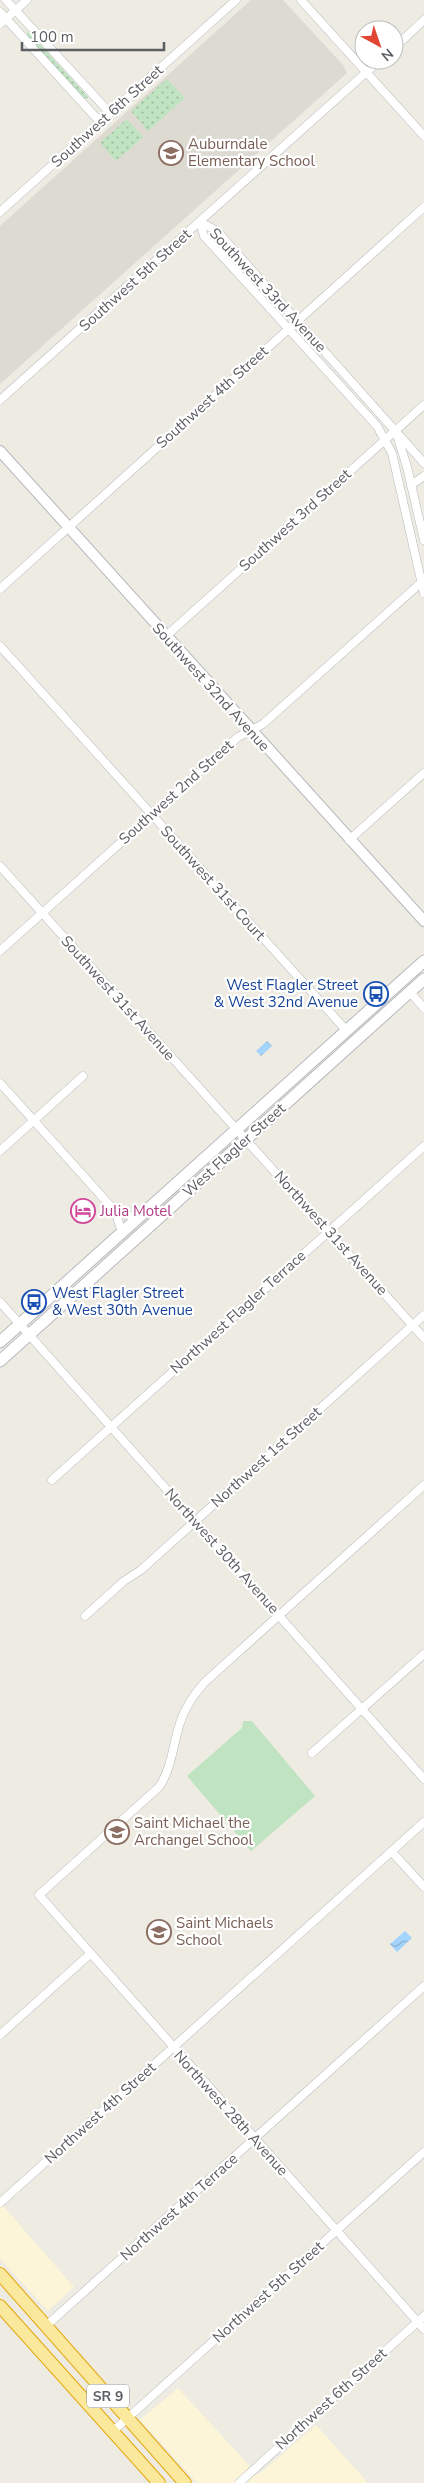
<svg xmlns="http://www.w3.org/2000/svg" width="424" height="2483" viewBox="0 0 424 2483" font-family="'Nunito Sans',sans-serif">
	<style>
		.commercial { fill: #fcf5d8 }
		.education { fill: #dddad1 }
		.grass { fill: url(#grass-dots) }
		.garden { fill: #c0e3c1 }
		.water { fill: url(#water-waves) }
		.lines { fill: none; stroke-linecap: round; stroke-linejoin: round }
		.minor-casing { stroke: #b5b8bc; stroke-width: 9 }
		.tertiary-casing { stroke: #b5b8bc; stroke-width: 12 }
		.secondary-casing { stroke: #b6b9be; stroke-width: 13 }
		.trunk-casing { stroke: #e5a60a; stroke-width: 14 }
		.minor { stroke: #fff; stroke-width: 8 }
		.tertiary { stroke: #fff; stroke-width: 10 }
		.secondary { stroke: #fff; stroke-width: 11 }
		.trunk { stroke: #fae89c; stroke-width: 12 }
		.labels { text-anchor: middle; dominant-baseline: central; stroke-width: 4.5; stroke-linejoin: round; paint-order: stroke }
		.shield { fill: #fff; stroke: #8c8e91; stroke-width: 1 }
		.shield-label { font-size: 14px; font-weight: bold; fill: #5b5e62 }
		.street-label { font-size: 15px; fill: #5b5e62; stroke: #fff }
		.education-label { font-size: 15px; fill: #785e54; stroke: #fff; text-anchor: start }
		.transit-label { font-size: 15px; fill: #164399; stroke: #fff; text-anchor: end }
		.hotel-label { font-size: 15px; fill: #b23c85; stroke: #fff; text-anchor: start }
	</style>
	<defs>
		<pattern id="grass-dots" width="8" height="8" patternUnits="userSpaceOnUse" patternTransform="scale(1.25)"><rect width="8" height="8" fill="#c0e3c1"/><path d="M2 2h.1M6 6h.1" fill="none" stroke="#9fbba0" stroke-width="1.8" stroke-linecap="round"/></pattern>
		<pattern id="water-waves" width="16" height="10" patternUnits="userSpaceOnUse" patternTransform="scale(1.25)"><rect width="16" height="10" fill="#a4d3fb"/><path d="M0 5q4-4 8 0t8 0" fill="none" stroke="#89aecf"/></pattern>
	</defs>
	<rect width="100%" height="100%" fill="#edebe2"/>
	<g class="commercial">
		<path d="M 0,2202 L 74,2287 L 48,2311 L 0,2259 Z"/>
		<path d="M 178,2388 L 258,2475 L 316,2425 L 368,2483 L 197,2483 L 140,2420 Z"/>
	</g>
	<path class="education" d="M 251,0 L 283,0 L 343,65 L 347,73 L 0,384 L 0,226 Z"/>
	<g class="grass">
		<path d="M 28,31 L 87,96 L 88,98 L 84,99 L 27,35 Z"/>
		<path d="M 167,79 L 185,98 L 148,131 L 131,111 Z"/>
		<path d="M 127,119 L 143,137 L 116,161 L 100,143 Z"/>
	</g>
	<path class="garden" d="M 243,1721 L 252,1721 L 315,1796 L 251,1851 L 187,1776 L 242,1728 Z"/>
	<g class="water">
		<path d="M 267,1041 L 272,1046 L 261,1056 L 256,1051 Z"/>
		<path d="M 405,1931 L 412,1938 L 397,1952 L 390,1944 Z"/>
	</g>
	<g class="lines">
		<defs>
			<g id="minor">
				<path d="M 6,0 L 110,113"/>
				<path d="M 301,0 L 424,136"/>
				<path d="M 0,12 L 100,122"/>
				<path d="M 0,24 L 27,0"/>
				<path d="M 394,48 L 424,20"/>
				<path d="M 0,212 L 236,0"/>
				<path d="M 200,222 L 204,236 L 377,426 L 392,453 L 424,593"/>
				<path d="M 200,222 L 217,231 L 424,463"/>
				<path d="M 0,400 L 380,60"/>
				<path d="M 397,435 L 407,467 L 424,540"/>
				<path d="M 411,485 L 424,476"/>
				<path d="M 0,589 L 424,207"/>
				<path d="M 166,636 L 424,405"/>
				<path d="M 0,646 L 346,1030"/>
				<path d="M 349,840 L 424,773"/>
				<path d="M 0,866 L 424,1338"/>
				<path d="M 0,951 L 238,737 L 263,724 L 424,580"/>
				<path d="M 410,992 L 424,1008"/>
				<path d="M 0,1083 L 115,1211 L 137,1218"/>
				<path d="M 0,1151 L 83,1076"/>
				<path d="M 115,1211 L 122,1232"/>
				<path d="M 0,1302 L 424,1779"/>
				<path d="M 52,1480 L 424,1146"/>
				<path d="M 424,1485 L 205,1682 C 194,1694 185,1707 180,1723 C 173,1744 172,1768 159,1787 L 39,1895 L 424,2329"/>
				<path d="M 85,1616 L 124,1581 L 141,1570 L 424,1315"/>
				<path d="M 312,1753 L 424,1654"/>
				<path d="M 392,1852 L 424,1887"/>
				<path d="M 0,2035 L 90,1954"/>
				<path d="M 0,2203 L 424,1822"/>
				<path d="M 46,2326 L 424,1986"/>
				<path d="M 112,2432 L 424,2152"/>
				<path d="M 239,2483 L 424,2316"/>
			</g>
			<path id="tertiary" d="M 0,451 L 424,921"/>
			<g id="secondary">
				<path d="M 0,1342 L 424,961"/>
				<path d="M 0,1361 L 424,979"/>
			</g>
			<g id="trunk">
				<path d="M 0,2274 L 185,2483"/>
				<path d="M 0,2306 L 159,2483"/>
			</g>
		</defs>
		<use href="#minor" class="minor-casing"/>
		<use href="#tertiary" class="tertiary-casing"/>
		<use href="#secondary" class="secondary-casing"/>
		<use href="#trunk" class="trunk-casing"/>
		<use href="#minor" class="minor"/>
		<use href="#tertiary" class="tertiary"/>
		<use href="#secondary" class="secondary"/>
		<use href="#trunk" class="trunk"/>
	</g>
	<defs>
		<symbol id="school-ring" viewBox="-11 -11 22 22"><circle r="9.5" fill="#fff" stroke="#8d6e63" stroke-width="1.5"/><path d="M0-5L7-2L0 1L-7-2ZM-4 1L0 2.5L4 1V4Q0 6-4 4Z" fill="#8d6e63"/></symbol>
		<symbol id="bus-ring" viewBox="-11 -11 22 22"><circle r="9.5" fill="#fff" stroke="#1a4fb4" stroke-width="1.5"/><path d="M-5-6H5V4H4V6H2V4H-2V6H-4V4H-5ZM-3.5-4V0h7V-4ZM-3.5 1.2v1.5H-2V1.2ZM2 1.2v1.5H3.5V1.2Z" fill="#1a4fb4"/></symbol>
		<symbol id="hotel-ring" viewBox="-11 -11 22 22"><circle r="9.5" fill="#fff" stroke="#d1479c" stroke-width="1.5"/><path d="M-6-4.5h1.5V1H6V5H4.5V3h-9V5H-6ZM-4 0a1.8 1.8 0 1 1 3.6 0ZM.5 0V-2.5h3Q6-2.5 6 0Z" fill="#d1479c"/></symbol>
	</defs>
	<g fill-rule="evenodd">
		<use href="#school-ring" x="157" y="139" width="28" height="28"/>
		<use href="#bus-ring" x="362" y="980" width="28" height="28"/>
		<use href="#hotel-ring" x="69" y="1197" width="28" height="28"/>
		<use href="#bus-ring" x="20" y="1288" width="28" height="28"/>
		<use href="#school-ring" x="103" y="1818" width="28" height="28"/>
		<use href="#school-ring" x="145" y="1918" width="28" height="28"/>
	</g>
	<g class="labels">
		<rect class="shield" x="87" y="2384.5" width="42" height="23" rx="4"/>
		<g class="shield-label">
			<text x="108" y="2396">SR 9</text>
		</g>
		<g class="street-label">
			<text transform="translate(107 116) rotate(-42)">Southwest 6th Street</text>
			<text transform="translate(135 280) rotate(-42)">Southwest 5th Street</text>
			<text transform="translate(268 290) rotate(47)">Southwest 33rd Avenue</text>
			<text transform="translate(212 397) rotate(-42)">Southwest 4th Street</text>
			<text transform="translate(295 520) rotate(-42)">Southwest 3rd Street</text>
			<text transform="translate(211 687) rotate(48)">Southwest 32nd Avenue</text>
			<text transform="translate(176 792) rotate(-42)">Southwest 2nd Street</text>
			<text transform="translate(213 883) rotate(48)">Southwest 31st Court</text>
			<text transform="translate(118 998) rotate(48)">Southwest 31st Avenue</text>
			<text transform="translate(234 1150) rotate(-42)">West Flagler Street</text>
			<text transform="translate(331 1233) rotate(48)">Northwest 31st Avenue</text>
			<text transform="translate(238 1312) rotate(-42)">Northwest Flagler Terrace</text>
			<text transform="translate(266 1457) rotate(-42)">Northwest 1st Street</text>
			<text transform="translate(222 1551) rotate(48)">Northwest 30th Avenue</text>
			<text transform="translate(100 2113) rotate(-42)">Northwest 4th Street</text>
			<text transform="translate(231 2113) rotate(48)">Northwest 28th Avenue</text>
			<text transform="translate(179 2207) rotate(-42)">Northwest 4th Terrace</text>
			<text transform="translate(268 2292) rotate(-42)">Northwest 5th Street</text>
			<text transform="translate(331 2399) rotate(-42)">Northwest 6th Street</text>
		</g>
		<g class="education-label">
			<text x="188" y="144">Auburndale<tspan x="188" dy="17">Elementary School</tspan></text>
			<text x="134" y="1823">Saint Michael the<tspan x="134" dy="17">Archangel School</tspan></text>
			<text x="176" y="1923">Saint Michaels<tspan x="176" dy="17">School</tspan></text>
		</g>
		<g class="transit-label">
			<text x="358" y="985">West Flagler Street<tspan x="358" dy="17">&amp; West 32nd Avenue</tspan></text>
			<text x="52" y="1293" text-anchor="start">West Flagler Street<tspan x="52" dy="17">&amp; West 30th Avenue</tspan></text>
		</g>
		<g class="hotel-label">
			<text x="100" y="1211">Julia Motel</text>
		</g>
	</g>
	<g transform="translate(379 45) rotate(140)"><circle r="24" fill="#ffffff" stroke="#bdbfc0"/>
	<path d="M0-4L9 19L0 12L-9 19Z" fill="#e14634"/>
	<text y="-8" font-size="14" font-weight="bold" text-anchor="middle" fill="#5b5e62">N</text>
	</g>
	<path d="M22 42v8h142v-8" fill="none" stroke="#5b5e62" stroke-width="2.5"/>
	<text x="30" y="42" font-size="15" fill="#5b5e62" stroke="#ffffff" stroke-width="4" paint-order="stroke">100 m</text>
</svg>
